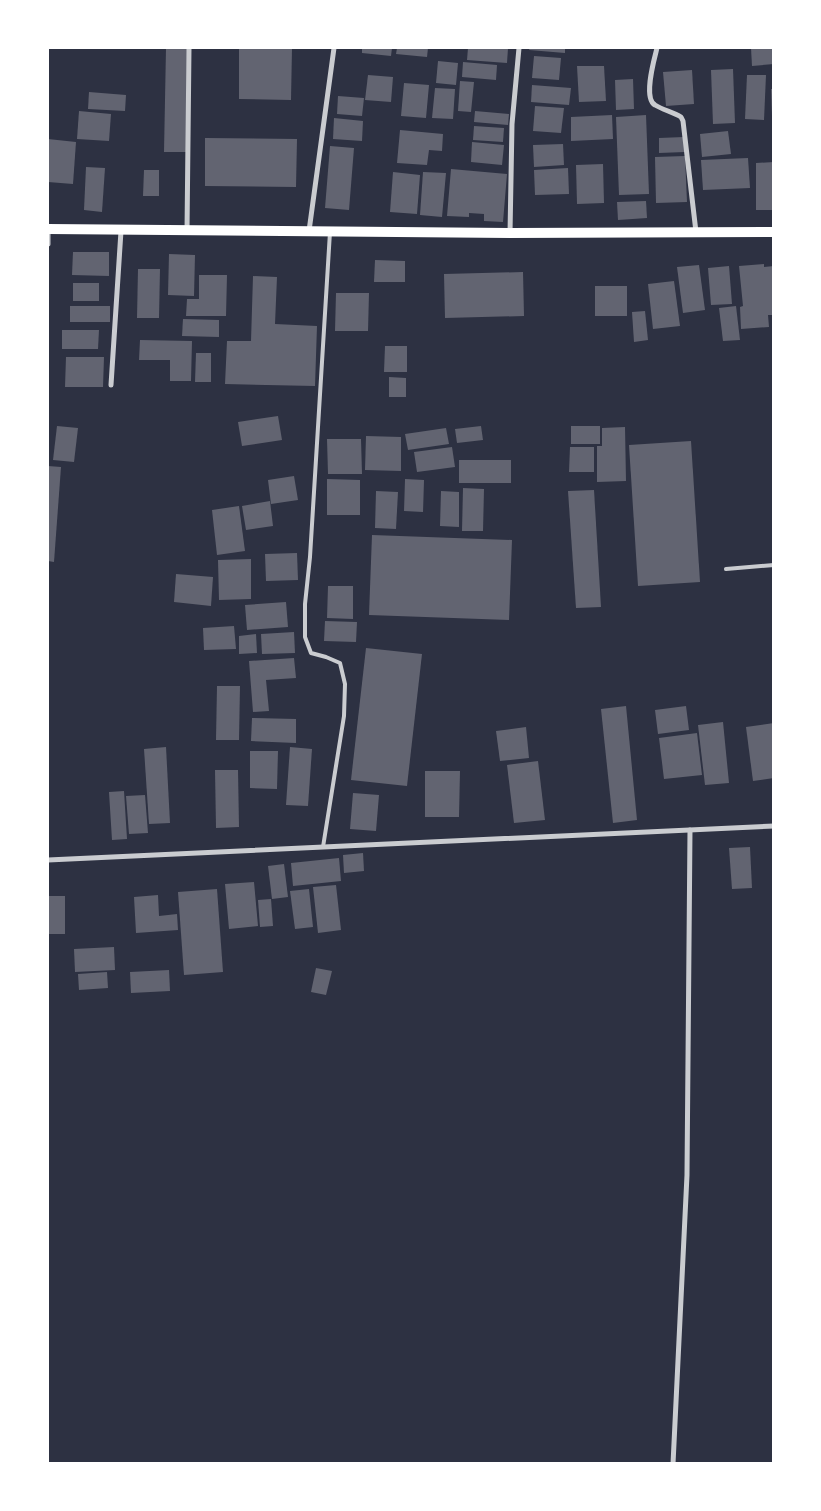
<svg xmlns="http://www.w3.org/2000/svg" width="821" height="1511" viewBox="0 0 821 1511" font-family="Poppins,sans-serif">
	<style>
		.building { fill: #626471 }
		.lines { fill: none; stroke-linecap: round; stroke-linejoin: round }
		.service { stroke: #caccd0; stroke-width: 4 }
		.minor { stroke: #caccd0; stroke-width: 5 }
		.secondary { stroke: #fff; stroke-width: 10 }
	</style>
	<rect width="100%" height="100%" fill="#2d3142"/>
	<g class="building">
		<path d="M 166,48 L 187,48 L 186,152 L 164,152 Z"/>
		<path d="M 239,48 L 292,48 L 291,100 L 239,99 Z"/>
		<path d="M 362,48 L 392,48 L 391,56 L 362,53 Z"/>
		<path d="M 397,48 L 428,48 L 427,57 L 396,54 Z"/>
		<path d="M 468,48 L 508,48 L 507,63 L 467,60 Z"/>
		<path d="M 530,48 L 565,48 L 565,53 L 529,50 Z"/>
		<path d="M 751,48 L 774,48 L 774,64 L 752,66 Z"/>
		<path d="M 534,56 L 561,58 L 559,80 L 532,78 Z"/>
		<path d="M 438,61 L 458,63 L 456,85 L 436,83 Z"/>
		<path d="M 463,62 L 497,65 L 496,80 L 462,77 Z"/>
		<path d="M 577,66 L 604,66 L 606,101 L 579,102 Z"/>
		<path d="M 733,69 L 735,123 L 713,124 L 711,70 Z"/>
		<path d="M 692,70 L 694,104 L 666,106 L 663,72 Z"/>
		<path d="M 368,75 L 393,77 L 391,102 L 365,100 Z"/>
		<path d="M 747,75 L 766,75 L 764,120 L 745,119 Z"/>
		<path d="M 633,79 L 634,109 L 616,110 L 615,80 Z"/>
		<path d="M 460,81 L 474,82 L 471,112 L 458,111 Z"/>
		<path d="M 404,83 L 429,85 L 426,118 L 401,116 Z"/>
		<path d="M 532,85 L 571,88 L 569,105 L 531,102 Z"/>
		<path d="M 435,88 L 455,89 L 453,119 L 432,118 Z"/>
		<path d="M 771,89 L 774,89 L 774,116 L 772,116 Z"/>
		<path d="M 89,92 L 126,95 L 125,111 L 88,109 Z"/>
		<path d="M 338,96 L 364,98 L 362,116 L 337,114 Z"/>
		<path d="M 535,106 L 564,108 L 561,133 L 533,131 Z"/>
		<path d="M 79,111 L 111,114 L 109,141 L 77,139 Z"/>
		<path d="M 475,111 L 509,114 L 508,125 L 474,122 Z"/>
		<path d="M 612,115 L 613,139 L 571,141 L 571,117 Z"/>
		<path d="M 646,115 L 649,194 L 619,195 L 616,117 Z"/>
		<path d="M 334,118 L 363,121 L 362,141 L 333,139 Z"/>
		<path d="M 474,126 L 504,128 L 503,142 L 473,140 Z"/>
		<path d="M 400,130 L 443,134 L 442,151 L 429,150 L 427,165 L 397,163 Z"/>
		<path d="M 728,131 L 731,154 L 702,157 L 700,134 Z"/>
		<path d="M 684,137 L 685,152 L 659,153 L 659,138 Z"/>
		<path d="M 205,138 L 297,139 L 296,187 L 205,186 Z"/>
		<path d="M 48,139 L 76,142 L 73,184 L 48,182 Z"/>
		<path d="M 472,142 L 504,145 L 502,165 L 471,162 Z"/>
		<path d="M 563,144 L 564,165 L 534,167 L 533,145 Z"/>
		<path d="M 330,146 L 354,148 L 349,210 L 325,208 Z"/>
		<path d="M 685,156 L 687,202 L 656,203 L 655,157 Z"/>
		<path d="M 748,158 L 750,188 L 703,190 L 701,160 Z"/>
		<path d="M 774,162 L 774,210 L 756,210 L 756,163 Z"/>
		<path d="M 603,164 L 604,203 L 577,204 L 576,165 Z"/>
		<path d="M 86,167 L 105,168 L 102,212 L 84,210 Z"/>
		<path d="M 568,168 L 569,194 L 535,195 L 534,170 Z"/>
		<path d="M 451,169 L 507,174 L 503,222 L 484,221 L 484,214 L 469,213 L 469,217 L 447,216 Z"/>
		<path d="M 144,170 L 159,170 L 159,196 L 143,196 Z"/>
		<path d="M 393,172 L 420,175 L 417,214 L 390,212 Z"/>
		<path d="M 423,172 L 446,173 L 442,217 L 420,215 Z"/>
		<path d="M 646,201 L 647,218 L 618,220 L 617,202 Z"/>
		<path d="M 73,252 L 109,252 L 109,276 L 72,275 Z"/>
		<path d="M 169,254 L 195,255 L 194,296 L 168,295 Z"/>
		<path d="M 375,260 L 405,261 L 405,282 L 374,282 Z"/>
		<path d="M 764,264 L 764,267 L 774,266 L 774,315 L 768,315 L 769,327 L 741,329 L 740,307 L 743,306 L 739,266 Z"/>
		<path d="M 699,265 L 705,310 L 683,313 L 677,267 Z"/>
		<path d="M 729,266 L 732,304 L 711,305 L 708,268 Z"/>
		<path d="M 138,269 L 160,269 L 159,318 L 137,318 Z"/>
		<path d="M 523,272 L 524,316 L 445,318 L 444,274 Z"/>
		<path d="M 199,275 L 227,275 L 226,316 L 186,316 L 187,299 L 199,299 Z"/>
		<path d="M 253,276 L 277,277 L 275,324 L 317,326 L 315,386 L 225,384 L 227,341 L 251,341 Z"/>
		<path d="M 674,281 L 680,326 L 653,329 L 648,284 Z"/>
		<rect x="73" y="283" width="26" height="18"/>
		<rect x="595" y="286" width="32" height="30"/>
		<path d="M 336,293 L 369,293 L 368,331 L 335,331 Z"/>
		<rect x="70" y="306" width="40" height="16"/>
		<path d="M 736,306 L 740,340 L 723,341 L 719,308 Z"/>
		<path d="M 645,311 L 648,340 L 634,342 L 632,312 Z"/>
		<path d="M 183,319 L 219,320 L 219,337 L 182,336 Z"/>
		<path d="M 62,330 L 99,330 L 98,349 L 62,349 Z"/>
		<path d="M 140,340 L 192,341 L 191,381 L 170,381 L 170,360 L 139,360 Z"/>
		<path d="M 385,346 L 407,346 L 407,372 L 384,372 Z"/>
		<path d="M 196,353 L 211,353 L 211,382 L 195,382 Z"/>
		<path d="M 66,357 L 104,357 L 103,387 L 65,387 Z"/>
		<path d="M 389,377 L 406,378 L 406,397 L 389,397 Z"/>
		<path d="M 278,416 L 282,440 L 242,446 L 238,422 Z"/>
		<path d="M 57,426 L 78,428 L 74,462 L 53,460 Z"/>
		<path d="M 481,426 L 483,440 L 457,443 L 455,429 Z"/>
		<rect x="571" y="426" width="29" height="18"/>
		<path d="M 625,427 L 626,481 L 597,482 L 597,446 L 602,446 L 602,428 Z"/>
		<path d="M 446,428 L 449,444 L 408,450 L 405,434 Z"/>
		<path d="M 366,436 L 401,437 L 401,471 L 365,470 Z"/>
		<path d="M 327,439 L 361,439 L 362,474 L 328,474 Z"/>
		<path d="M 691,441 L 700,582 L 638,586 L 629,445 Z"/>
		<path d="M 452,447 L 455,467 L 417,472 L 414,452 Z"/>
		<path d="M 570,447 L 594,447 L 594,472 L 569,472 Z"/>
		<rect x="459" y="460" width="52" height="23"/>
		<path d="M 48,466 L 61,467 L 54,562 L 48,561 Z"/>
		<path d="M 294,476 L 298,500 L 271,504 L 268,480 Z"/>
		<path d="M 327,479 L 360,480 L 360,515 L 327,515 Z"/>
		<path d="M 405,479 L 424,480 L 423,512 L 404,511 Z"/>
		<path d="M 463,488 L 484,489 L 483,531 L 462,531 Z"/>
		<path d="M 594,490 L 601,607 L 576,608 L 568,491 Z"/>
		<path d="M 376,491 L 398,492 L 396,529 L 375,528 Z"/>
		<path d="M 441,491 L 459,492 L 459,527 L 440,526 Z"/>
		<path d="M 270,501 L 273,526 L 246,530 L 242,506 Z"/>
		<path d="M 239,506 L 245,551 L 217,555 L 212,510 Z"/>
		<path d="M 372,535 L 512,540 L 509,620 L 369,615 Z"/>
		<path d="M 297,553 L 298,580 L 266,581 L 265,554 Z"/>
		<path d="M 251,559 L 251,599 L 219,600 L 218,560 Z"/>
		<path d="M 176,574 L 213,577 L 211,606 L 174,602 Z"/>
		<path d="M 328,586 L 353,586 L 353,619 L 327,618 Z"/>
		<path d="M 286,602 L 288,627 L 247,630 L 245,605 Z"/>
		<path d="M 325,621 L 357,622 L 356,642 L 324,641 Z"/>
		<path d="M 234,626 L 236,649 L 204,650 L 203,628 Z"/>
		<path d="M 294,632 L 295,653 L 262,654 L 261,634 Z"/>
		<path d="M 256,634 L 257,653 L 239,654 L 239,636 Z"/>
		<path d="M 366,648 L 422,654 L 407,786 L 351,780 Z"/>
		<path d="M 294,658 L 296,678 L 266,680 L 269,711 L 253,712 L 249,661 Z"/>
		<path d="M 217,686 L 240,686 L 239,740 L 216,740 Z"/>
		<path d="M 626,706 L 637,820 L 613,823 L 601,709 Z"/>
		<path d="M 686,706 L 689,730 L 658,734 L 655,710 Z"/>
		<path d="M 252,718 L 296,719 L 296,743 L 251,741 Z"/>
		<path d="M 723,722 L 729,783 L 705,785 L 698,725 Z"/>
		<path d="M 774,723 L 774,778 L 753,781 L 746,727 Z"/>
		<path d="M 526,727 L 529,758 L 500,761 L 496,731 Z"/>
		<path d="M 697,733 L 702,775 L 664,779 L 659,738 Z"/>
		<path d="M 166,747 L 170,823 L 149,824 L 144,749 Z"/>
		<path d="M 290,747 L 312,749 L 308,806 L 286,805 Z"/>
		<path d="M 250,751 L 278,751 L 277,789 L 250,788 Z"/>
		<path d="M 538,761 L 545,820 L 514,823 L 507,765 Z"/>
		<path d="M 215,770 L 238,770 L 239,827 L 216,828 Z"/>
		<path d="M 425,771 L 460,771 L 459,817 L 425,817 Z"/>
		<path d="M 124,791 L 127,839 L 112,840 L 109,792 Z"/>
		<path d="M 353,793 L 379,795 L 376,831 L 350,829 Z"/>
		<path d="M 145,795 L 148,833 L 129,834 L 126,796 Z"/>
		<path d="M 750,847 L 752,888 L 732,889 L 729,848 Z"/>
		<path d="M 363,853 L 364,871 L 344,873 L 343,855 Z"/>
		<path d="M 339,858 L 341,881 L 293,886 L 291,863 Z"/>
		<path d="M 284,864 L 288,897 L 272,899 L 268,866 Z"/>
		<path d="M 254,882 L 258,926 L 229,929 L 225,884 Z"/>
		<path d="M 336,885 L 341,930 L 318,933 L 313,887 Z"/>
		<path d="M 217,889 L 223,972 L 184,975 L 178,892 Z"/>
		<path d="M 309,889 L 313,927 L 295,929 L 290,891 Z"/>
		<path d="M 158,895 L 159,916 L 177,914 L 178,930 L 136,933 L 134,897 Z"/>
		<rect x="48" y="896" width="17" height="38"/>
		<path d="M 271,899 L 273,926 L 260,927 L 258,900 Z"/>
		<path d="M 114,947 L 115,970 L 75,972 L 74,949 Z"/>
		<path d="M 316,968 L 332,971 L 326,995 L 311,992 Z"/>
		<path d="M 169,970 L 170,991 L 131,993 L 130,972 Z"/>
		<path d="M 107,972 L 108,988 L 79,990 L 78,974 Z"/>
	</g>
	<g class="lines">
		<g class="service">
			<path d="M 726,569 L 774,565"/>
			<path d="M 323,847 L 344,716 L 345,684 L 340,663 L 326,657 L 311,653 L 305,637 L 305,604 L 310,557 L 330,232"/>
		</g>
		<g class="minor">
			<path d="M 657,48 C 654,60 643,98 655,105 C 663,110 673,112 681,117 L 683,121 L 696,232"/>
			<path d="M 187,231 L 189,48"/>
			<path d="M 309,231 L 334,48"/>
			<path d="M 510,233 L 512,124 L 519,48"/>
			<path d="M 48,244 L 48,229"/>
			<path d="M 111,385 L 121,231"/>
			<path d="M 48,860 L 774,826"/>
			<path d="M 673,1464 L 687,1175 L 690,830"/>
		</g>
		<path class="secondary" d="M 48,229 L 510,233 L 774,232"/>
	</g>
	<rect width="821" height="1511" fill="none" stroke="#ffffff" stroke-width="98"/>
</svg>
